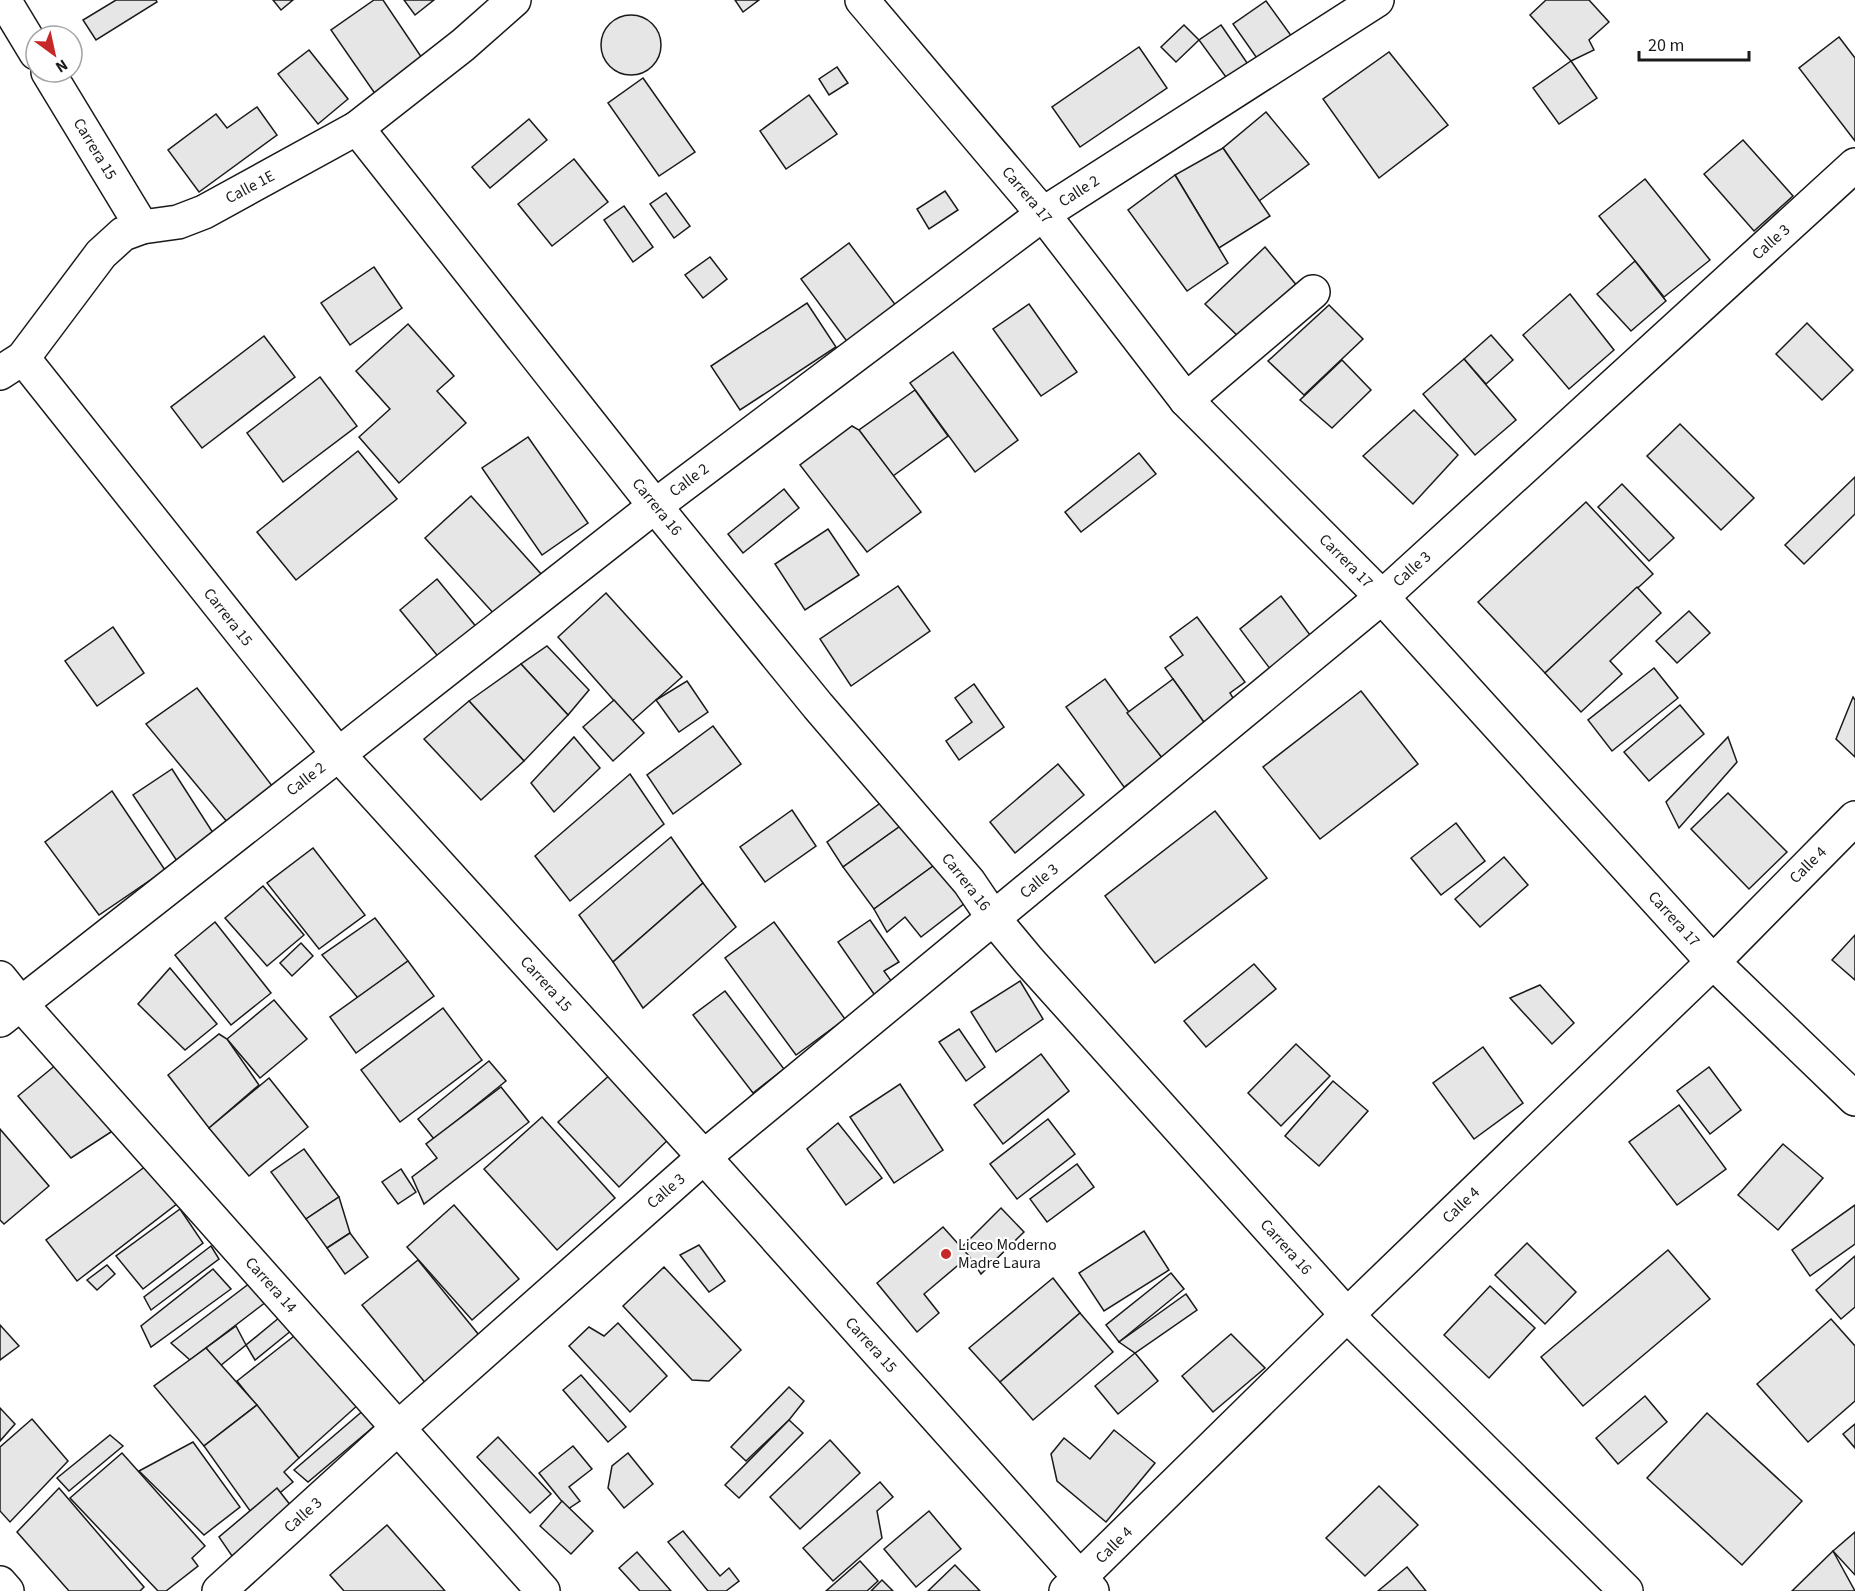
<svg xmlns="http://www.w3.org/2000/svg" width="1855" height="1591" viewBox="0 0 1855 1591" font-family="'Source Sans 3',sans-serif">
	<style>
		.building { fill: #e6e6e6; stroke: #1a1a1a; stroke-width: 1.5 }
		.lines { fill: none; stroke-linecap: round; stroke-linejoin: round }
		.minor-casing { stroke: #1a1a1a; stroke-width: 36 }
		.minor { stroke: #fff; stroke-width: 33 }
		.poi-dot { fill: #c62828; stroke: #fff; stroke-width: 2 }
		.labels { text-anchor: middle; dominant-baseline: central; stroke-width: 4.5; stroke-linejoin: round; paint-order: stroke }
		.street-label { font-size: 16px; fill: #1a1a1a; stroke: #fff }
		.poi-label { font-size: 16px; fill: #1a1a1a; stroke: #fff; text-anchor: start }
	</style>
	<rect width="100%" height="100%" fill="#fff"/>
	<g class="building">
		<path d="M 116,0 L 156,0 L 157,2 L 96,40 L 83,20 Z"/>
		<path d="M 273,0 L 293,0 L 281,10 Z"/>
		<path d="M 374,0 L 383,0 L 426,64 L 378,98 L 331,30 Z"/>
		<path d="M 404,0 L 434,0 L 415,15 Z"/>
		<path d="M 735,0 L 759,0 L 743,12 Z"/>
		<path d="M 1546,0 L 1589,0 L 1609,22 L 1589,40 L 1594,50 L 1571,61 L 1530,15 Z"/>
		<path d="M 1266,1 L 1295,41 L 1261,64 L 1233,24 Z"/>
		<circle cx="631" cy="45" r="30"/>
		<path d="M 1184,25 L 1199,40 L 1176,62 L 1161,47 Z"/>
		<path d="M 1221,25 L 1252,70 L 1231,84 L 1199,40 Z"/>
		<path d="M 1839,37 L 1855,58 L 1855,141 L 1799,68 Z"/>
		<path d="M 1139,47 L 1167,88 L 1080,147 L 1052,107 Z"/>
		<path d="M 309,50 L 348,99 L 318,124 L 278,74 Z"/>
		<path d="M 1389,52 L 1448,125 L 1379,178 L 1323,99 Z"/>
		<path d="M 1571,61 L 1597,98 L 1559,124 L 1533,88 Z"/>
		<path d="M 837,67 L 848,83 L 829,95 L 819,79 Z"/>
		<path d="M 643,78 L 695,152 L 659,176 L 608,103 Z"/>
		<path d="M 809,95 L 837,134 L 786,169 L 760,131 Z"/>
		<path d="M 257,107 L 277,135 L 199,192 L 168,150 L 216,114 L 227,128 Z"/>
		<path d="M 1266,112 L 1309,164 L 1259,201 L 1223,148 Z"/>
		<path d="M 529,119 L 547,140 L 490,188 L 472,167 Z"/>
		<path d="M 1743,140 L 1793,196 L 1754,231 L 1704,174 Z"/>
		<path d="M 1223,148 L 1270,216 L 1219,248 L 1175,175 Z"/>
		<path d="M 574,159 L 608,202 L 552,246 L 518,204 Z"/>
		<path d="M 1175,175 L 1228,263 L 1187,291 L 1128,210 Z"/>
		<path d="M 1645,179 L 1710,260 L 1664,297 L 1599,216 Z"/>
		<path d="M 945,191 L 958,210 L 929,229 L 917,209 Z"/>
		<path d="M 666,193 L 690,226 L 674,238 L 650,204 Z"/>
		<path d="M 624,206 L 653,247 L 633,262 L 604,220 Z"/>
		<path d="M 849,243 L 903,315 L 854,351 L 801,279 Z"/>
		<path d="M 1265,247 L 1303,293 L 1245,343 L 1205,304 Z"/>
		<path d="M 710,257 L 727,279 L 703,298 L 685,275 Z"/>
		<path d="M 1635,261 L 1666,301 L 1631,331 L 1597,294 Z"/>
		<path d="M 374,267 L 402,308 L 350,345 L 321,303 Z"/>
		<path d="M 1570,294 L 1614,350 L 1569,389 L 1523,335 Z"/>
		<path d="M 807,303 L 836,347 L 740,410 L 711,366 Z"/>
		<path d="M 1029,304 L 1077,372 L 1041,396 L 993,329 Z"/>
		<path d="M 1329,305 L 1363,339 L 1304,395 L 1268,361 Z"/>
		<path d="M 1807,323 L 1853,370 L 1822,400 L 1776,354 Z"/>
		<path d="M 408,324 L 454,376 L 437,391 L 466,423 L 399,483 L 359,437 L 390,409 L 356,371 Z"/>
		<path d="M 1491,335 L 1513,360 L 1486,384 L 1464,359 Z"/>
		<path d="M 264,336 L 295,377 L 202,448 L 171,407 Z"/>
		<path d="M 953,352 L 1018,440 L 975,472 L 910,383 Z"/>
		<path d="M 1464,359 L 1516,420 L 1475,455 L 1423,394 Z"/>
		<path d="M 1342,360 L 1371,390 L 1332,428 L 1300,400 Z"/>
		<path d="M 320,377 L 357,426 L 283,482 L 247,433 Z"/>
		<path d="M 915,390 L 948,436 L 893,476 L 859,430 Z"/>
		<path d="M 1414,410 L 1458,455 L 1413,504 L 1363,456 Z"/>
		<path d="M 1680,424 L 1754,498 L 1721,530 L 1647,456 Z"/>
		<path d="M 852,426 L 859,430 L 921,512 L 867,552 L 800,465 Z"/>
		<path d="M 528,437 L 588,523 L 542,555 L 482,468 Z"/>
		<path d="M 358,451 L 397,499 L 296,580 L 257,532 Z"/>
		<path d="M 1139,453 L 1156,474 L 1081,532 L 1065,512 Z"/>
		<path d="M 1855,477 L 1855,514 L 1804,564 L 1785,545 Z"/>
		<path d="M 1622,484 L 1674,538 L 1649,561 L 1598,507 Z"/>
		<path d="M 784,489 L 799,508 L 743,553 L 728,534 Z"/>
		<path d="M 471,496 L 542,575 L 496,616 L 425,538 Z"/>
		<path d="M 1586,502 L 1653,574 L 1545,673 L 1478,602 Z"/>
		<path d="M 828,529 L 859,575 L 805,610 L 775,564 Z"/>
		<path d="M 437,579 L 478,629 L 441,660 L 400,610 Z"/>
		<path d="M 898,586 L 930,631 L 851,686 L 820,639 Z"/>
		<path d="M 1637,587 L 1661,613 L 1610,661 L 1622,674 L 1581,712 L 1545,673 Z"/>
		<path d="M 606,593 L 682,677 L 632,721 L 558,637 Z"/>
		<path d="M 1281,596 L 1319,647 L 1277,678 L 1240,629 Z"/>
		<path d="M 1689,611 L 1710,633 L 1677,663 L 1656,641 Z"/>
		<path d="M 1197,617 L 1245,682 L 1230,693 L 1236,703 L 1206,725 L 1165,668 L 1183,655 L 1170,637 Z"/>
		<path d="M 113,627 L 144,673 L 97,706 L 65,661 Z"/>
		<path d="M 547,646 L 589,690 L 568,715 L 521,664 Z"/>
		<path d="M 521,664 L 568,715 L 524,761 L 469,701 Z"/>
		<path d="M 1654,668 L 1678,698 L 1612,751 L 1588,720 Z"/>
		<path d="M 1105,679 L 1163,759 L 1124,787 L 1066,707 Z"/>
		<path d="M 1173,679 L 1206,725 L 1163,759 L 1127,713 Z"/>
		<path d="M 687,681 L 708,712 L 679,732 L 656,700 Z"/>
		<path d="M 974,684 L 1004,727 L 959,760 L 946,741 L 972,722 L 955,698 Z"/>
		<path d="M 197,688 L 273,787 L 228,823 L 146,724 Z"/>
		<path d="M 1361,691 L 1418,764 L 1320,839 L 1263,767 Z"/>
		<path d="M 1853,697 L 1855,700 L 1855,757 L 1836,739 Z"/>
		<path d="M 614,700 L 644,733 L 613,761 L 583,727 Z"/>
		<path d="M 469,701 L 524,761 L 481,800 L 424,739 Z"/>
		<path d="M 1680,705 L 1704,734 L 1649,781 L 1624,752 Z"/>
		<path d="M 713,726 L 741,764 L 673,814 L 647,775 Z"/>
		<path d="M 574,737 L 600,768 L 554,812 L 531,783 Z"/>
		<path d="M 1728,737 L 1737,762 L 1679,828 L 1666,802 Z"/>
		<path d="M 1058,764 L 1084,795 L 1015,853 L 990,822 Z"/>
		<path d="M 172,769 L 215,836 L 177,861 L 133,795 Z"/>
		<path d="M 630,774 L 664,824 L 570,901 L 535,856 Z"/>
		<path d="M 112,791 L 165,870 L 99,915 L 45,842 Z"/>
		<path d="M 1728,793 L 1787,852 L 1749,889 L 1691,829 Z"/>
		<path d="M 886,799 L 906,822 L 843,867 L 827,842 Z"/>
		<path d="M 792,810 L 816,846 L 765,882 L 740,847 Z"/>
		<path d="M 1215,811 L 1267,878 L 1155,963 L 1105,896 Z"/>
		<path d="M 906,822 L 936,864 L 874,909 L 843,867 Z"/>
		<path d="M 1456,823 L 1485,861 L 1441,895 L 1411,858 Z"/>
		<path d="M 671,837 L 703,883 L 613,962 L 579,915 Z"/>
		<path d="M 313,848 L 365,915 L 319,949 L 267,883 Z"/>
		<path d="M 1504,857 L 1528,885 L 1480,927 L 1455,899 Z"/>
		<path d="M 944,858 L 974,896 L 921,937 L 905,917 L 887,932 L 874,909 Z"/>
		<path d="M 703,883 L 736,927 L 643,1008 L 613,962 Z"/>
		<path d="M 263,886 L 304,935 L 267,966 L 225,918 Z"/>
		<path d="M 375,918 L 408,961 L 358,998 L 322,955 Z"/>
		<path d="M 870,920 L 899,962 L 884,971 L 894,985 L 876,997 L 838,942 Z"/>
		<path d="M 215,922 L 271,993 L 231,1025 L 175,955 Z"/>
		<path d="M 774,922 L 845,1019 L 796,1055 L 725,958 Z"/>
		<path d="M 1855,935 L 1855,980 L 1832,960 Z"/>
		<path d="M 301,943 L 313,956 L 292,976 L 280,963 Z"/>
		<path d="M 408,961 L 434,996 L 356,1053 L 330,1017 Z"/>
		<path d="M 1254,964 L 1276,989 L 1206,1047 L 1184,1021 Z"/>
		<path d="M 170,968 L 217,1024 L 185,1050 L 138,1004 Z"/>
		<path d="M 1020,981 L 1043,1019 L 996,1052 L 971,1012 Z"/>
		<path d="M 1540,985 L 1574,1023 L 1552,1044 L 1510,998 Z"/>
		<path d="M 725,991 L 784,1069 L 753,1093 L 693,1015 Z"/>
		<path d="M 274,1000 L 307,1039 L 260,1078 L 227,1039 Z"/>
		<path d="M 443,1008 L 482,1060 L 400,1122 L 361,1070 Z"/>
		<path d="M 959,1029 L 985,1067 L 966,1081 L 939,1042 Z"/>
		<path d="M 219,1034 L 227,1039 L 259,1085 L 209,1128 L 168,1075 Z"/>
		<path d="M 1296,1044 L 1330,1076 L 1281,1126 L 1248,1093 Z"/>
		<path d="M 1483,1047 L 1523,1103 L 1474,1139 L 1433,1083 Z"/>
		<path d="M 1041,1054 L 1069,1091 L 1003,1144 L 974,1105 Z"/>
		<path d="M 489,1061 L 506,1081 L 434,1139 L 418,1119 Z"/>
		<path d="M 57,1064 L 114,1130 L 71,1158 L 18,1096 Z"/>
		<path d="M 1709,1067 L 1741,1110 L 1710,1134 L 1677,1091 Z"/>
		<path d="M 613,1072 L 672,1136 L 619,1187 L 558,1122 Z"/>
		<path d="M 269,1078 L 308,1127 L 249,1176 L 209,1128 Z"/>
		<path d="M 1333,1081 L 1368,1111 L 1319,1166 L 1285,1136 Z"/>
		<path d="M 900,1084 L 943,1150 L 894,1183 L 850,1117 Z"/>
		<path d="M 501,1087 L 529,1122 L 424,1204 L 412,1177 L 437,1158 L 426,1144 Z"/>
		<path d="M 1679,1105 L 1726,1169 L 1677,1205 L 1629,1142 Z"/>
		<path d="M 542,1117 L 615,1198 L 557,1250 L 484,1169 Z"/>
		<path d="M 1048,1119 L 1075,1154 L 1017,1199 L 990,1164 Z"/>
		<path d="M 838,1123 L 882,1178 L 846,1205 L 807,1149 Z"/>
		<path d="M 0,1129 L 49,1186 L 4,1224 L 0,1220 Z"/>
		<path d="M 1783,1144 L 1823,1178 L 1778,1230 L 1738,1195 Z"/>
		<path d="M 304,1149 L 339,1197 L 306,1219 L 271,1172 Z"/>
		<path d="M 150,1163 L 178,1203 L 77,1281 L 46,1240 Z"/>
		<path d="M 1077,1164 L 1094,1187 L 1047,1222 L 1030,1199 Z"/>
		<path d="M 401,1169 L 416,1192 L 398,1204 L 382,1182 Z"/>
		<path d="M 339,1197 L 350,1233 L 327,1248 L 306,1219 Z"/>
		<path d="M 454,1205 L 519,1279 L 472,1320 L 407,1247 Z"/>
		<path d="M 1855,1205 L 1855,1244 L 1810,1276 L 1792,1250 Z"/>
		<path d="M 1001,1208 L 1024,1232 L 981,1274 L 969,1256 L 958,1251 Z"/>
		<path d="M 180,1209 L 203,1243 L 143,1289 L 116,1256 Z"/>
		<path d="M 943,1227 L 969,1256 L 924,1294 L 939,1313 L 917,1332 L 877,1283 Z"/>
		<path d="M 1144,1231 L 1169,1270 L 1104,1311 L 1079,1273 Z"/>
		<path d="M 350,1233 L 368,1257 L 345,1274 L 327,1248 Z"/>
		<path d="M 1527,1243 L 1576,1292 L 1545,1324 L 1495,1275 Z"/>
		<path d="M 699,1245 L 725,1281 L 709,1292 L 680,1255 Z"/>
		<path d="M 211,1246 L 219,1259 L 151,1310 L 144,1297 Z"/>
		<path d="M 1668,1250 L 1710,1299 L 1583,1406 L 1541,1357 Z"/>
		<path d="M 1855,1256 L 1855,1307 L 1841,1319 L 1816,1290 Z"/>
		<path d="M 418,1260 L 483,1340 L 427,1385 L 362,1305 Z"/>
		<path d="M 107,1265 L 115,1274 L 97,1290 L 87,1280 Z"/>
		<path d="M 664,1267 L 741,1350 L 709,1381 L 692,1380 L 623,1306 Z"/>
		<path d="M 213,1269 L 231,1289 L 151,1347 L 141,1326 Z"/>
		<path d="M 1171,1273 L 1184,1289 L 1119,1342 L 1106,1325 Z"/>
		<path d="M 1053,1278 L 1080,1313 L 1000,1382 L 969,1348 Z"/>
		<path d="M 250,1283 L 266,1302 L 190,1360 L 171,1343 Z"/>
		<path d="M 1490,1286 L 1535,1328 L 1489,1378 L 1444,1335 Z"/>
		<path d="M 1186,1294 L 1197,1310 L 1135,1353 L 1119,1342 Z"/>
		<path d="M 1080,1313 L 1113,1352 L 1033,1420 L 1000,1382 Z"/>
		<path d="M 280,1317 L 292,1330 L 255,1360 L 246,1345 Z"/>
		<path d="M 1831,1319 L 1855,1346 L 1855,1401 L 1808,1442 L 1757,1384 Z"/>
		<path d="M 618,1323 L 667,1376 L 630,1412 L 569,1346 L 589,1327 L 604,1336 Z"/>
		<path d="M 0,1325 L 19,1346 L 0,1360 Z"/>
		<path d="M 236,1326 L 246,1345 L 220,1366 L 206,1348 Z"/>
		<path d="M 298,1333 L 359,1404 L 299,1458 L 237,1381 Z"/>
		<path d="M 1231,1334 L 1265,1368 L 1213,1412 L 1182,1376 Z"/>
		<path d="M 206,1348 L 257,1405 L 204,1446 L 154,1386 Z"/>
		<path d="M 1135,1353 L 1158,1381 L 1118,1414 L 1095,1386 Z"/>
		<path d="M 581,1375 L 626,1427 L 608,1442 L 563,1390 Z"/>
		<path d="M 789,1387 L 804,1401 L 789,1420 L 746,1461 L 731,1447 Z"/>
		<path d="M 1645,1396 L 1667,1422 L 1618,1464 L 1596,1438 Z"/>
		<path d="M 257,1405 L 299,1458 L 284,1472 L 293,1482 L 253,1515 L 204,1446 Z"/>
		<path d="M 0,1408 L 15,1424 L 0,1441 Z"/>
		<path d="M 365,1409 L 378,1423 L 308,1482 L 294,1470 Z"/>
		<path d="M 1707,1413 L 1802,1501 L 1742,1565 L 1647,1478 Z"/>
		<path d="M 32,1419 L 68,1461 L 10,1522 L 0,1511 L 0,1447 Z"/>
		<path d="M 789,1420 L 803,1433 L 739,1498 L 725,1485 Z"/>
		<path d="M 1855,1424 L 1855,1448 L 1843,1434 Z"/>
		<path d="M 1114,1430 L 1155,1463 L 1106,1522 L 1057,1481 L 1051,1454 L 1064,1438 L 1090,1459 Z"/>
		<path d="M 110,1435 L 123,1446 L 69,1491 L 57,1478 Z"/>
		<path d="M 498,1437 L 551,1494 L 530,1513 L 477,1457 Z"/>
		<path d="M 830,1440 L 860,1473 L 800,1529 L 770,1497 Z"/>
		<path d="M 193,1442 L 240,1507 L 204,1535 L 139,1471 Z"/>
		<path d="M 573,1446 L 592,1469 L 569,1487 L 580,1501 L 568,1509 L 539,1473 Z"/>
		<path d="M 122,1453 L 205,1546 L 192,1558 L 198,1566 L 166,1591 L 158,1591 L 70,1498 Z"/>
		<path d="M 628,1453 L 653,1484 L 624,1508 L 608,1488 L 612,1466 Z"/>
		<path d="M 880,1482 L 893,1497 L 877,1511 L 882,1538 L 833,1581 L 803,1548 Z"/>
		<path d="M 1379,1486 L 1418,1525 L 1365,1576 L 1326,1538 Z"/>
		<path d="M 59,1488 L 144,1587 L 140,1591 L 69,1591 L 17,1532 Z"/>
		<path d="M 277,1488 L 291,1506 L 232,1556 L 219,1537 Z"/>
		<path d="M 562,1501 L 593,1531 L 571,1554 L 540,1526 Z"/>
		<path d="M 929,1511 L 961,1549 L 916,1587 L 884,1549 Z"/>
		<path d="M 387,1525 L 445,1591 L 344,1591 L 330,1575 Z"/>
		<path d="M 683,1531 L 720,1576 L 729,1568 L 739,1581 L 726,1591 L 708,1591 L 668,1542 Z"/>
		<path d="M 1855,1532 L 1855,1575 L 1833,1551 Z"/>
		<path d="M 1833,1551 L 1855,1591 L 1792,1591 Z"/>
		<path d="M 637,1552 L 671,1591 L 640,1591 L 619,1568 Z"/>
		<path d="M 860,1561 L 878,1581 L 867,1591 L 826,1591 Z"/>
		<path d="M 955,1565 L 980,1591 L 928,1591 Z"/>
		<path d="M 1407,1567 L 1426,1591 L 1378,1591 Z"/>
		<path d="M 882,1580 L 893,1591 L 871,1591 Z"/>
	</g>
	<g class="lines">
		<defs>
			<g id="minor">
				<path d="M 4,0 L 36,53"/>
				<path d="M 862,0 L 1043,214 L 1186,400 L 1382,597 L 1713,962 L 1855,1099"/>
				<path d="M 48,72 L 142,227"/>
				<path d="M 357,128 L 655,506 L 818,706 L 969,882 L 994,919 L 1029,961 L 1347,1315 L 1626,1591"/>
				<path d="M 23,358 L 338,754 L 704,1157 L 1092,1591"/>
				<path d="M 0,373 L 23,358 L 101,254 L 123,234 L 142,227 L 178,222 L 204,212 L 357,128 L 463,45 L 514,0"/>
				<path d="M 1186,400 L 1313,292"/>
				<path d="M 0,978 L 20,1003 L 543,1591"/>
				<path d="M 0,1020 L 655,506 L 1043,214 L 1377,0"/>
				<path d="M 0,1583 L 7,1591"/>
				<path d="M 219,1591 L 398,1428 L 704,1157 L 1382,597 L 1855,165"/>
				<path d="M 1066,1591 L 1347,1315 L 1713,962 L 1855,818"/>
			</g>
		</defs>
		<use href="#minor" class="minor-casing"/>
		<use href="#minor" class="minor"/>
	</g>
	<circle class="poi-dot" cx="946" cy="1254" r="6"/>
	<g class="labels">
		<g class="street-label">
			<text transform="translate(95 149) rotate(59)">Carrera 15</text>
			<text transform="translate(250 187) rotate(-28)">Calle 1E</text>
			<text transform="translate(1079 191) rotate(-33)">Calle 2</text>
			<text transform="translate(1027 195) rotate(50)">Carrera 17</text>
			<text transform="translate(1771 242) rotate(-42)">Calle 3</text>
			<text transform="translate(689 480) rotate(-37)">Calle 2</text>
			<text transform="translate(657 507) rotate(51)">Carrera 16</text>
			<text transform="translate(1346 561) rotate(45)">Carrera 17</text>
			<text transform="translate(1412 569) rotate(-42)">Calle 3</text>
			<text transform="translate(228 617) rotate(52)">Carrera 15</text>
			<text transform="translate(306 779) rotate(-38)">Calle 2</text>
			<text transform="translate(1808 865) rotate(-45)">Calle 4</text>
			<text transform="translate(1039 881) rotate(-40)">Calle 3</text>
			<text transform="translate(966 882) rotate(52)">Carrera 16</text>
			<text transform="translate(1674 919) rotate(48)">Carrera 17</text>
			<text transform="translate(546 984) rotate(48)">Carrera 15</text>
			<text transform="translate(666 1191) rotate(-41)">Calle 3</text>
			<text transform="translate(1461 1205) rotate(-44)">Calle 4</text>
			<text transform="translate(1286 1247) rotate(48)">Carrera 16</text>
			<text transform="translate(271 1285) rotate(48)">Carrera 14</text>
			<text transform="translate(871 1345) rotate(48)">Carrera 15</text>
			<text transform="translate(303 1515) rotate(-42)">Calle 3</text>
			<text transform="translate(1114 1545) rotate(-45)">Calle 4</text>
		</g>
		<g class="poi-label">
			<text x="958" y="1245">Liceo Moderno<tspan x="958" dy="18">Madre Laura</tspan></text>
		</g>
	</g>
	<g transform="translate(54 54) rotate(147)"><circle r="28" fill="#ffffff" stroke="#a3a3a3" stroke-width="1.5"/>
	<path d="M0-4.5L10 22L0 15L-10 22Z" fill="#c62828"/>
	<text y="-9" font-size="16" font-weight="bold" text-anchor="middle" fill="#1a1a1a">N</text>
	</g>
	<path d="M1639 51v9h110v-9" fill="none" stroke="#1a1a1a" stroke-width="3"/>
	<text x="1648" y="51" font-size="18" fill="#1a1a1a" stroke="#ffffff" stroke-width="4.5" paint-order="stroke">20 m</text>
</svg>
